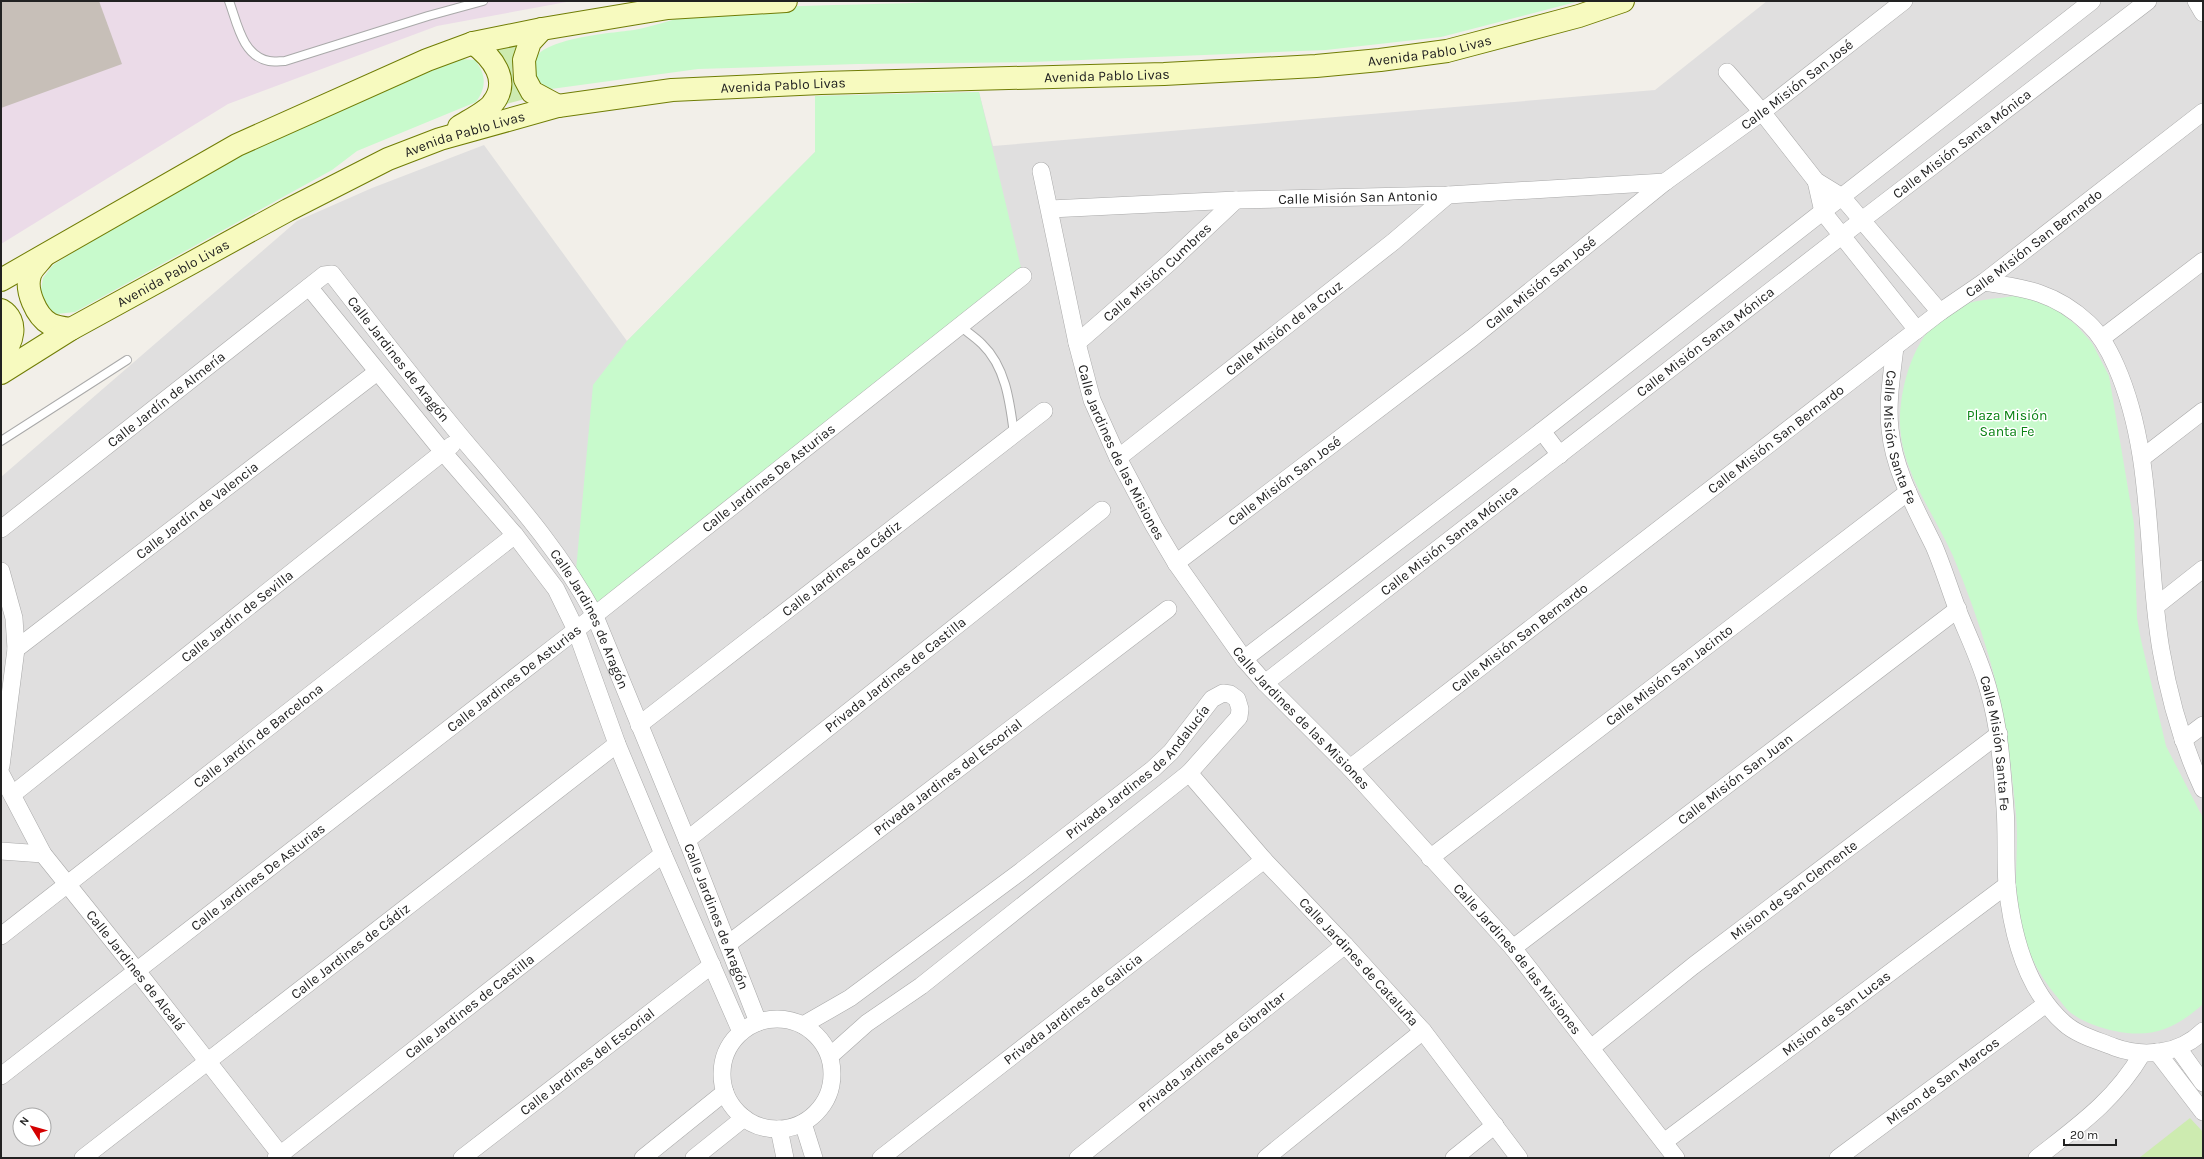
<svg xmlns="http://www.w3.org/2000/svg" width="2204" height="1159" viewBox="0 0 2204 1159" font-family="Karla,sans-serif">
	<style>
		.residential { fill: #e0dfdf; fill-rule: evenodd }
		.industrial { fill: #ebdbe8 }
		.grass { fill: #cdebb0 }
		.park { fill: #c8facc }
		.building { fill: #c7bfb8 }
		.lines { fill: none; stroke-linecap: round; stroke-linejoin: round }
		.lane-casing { stroke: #a9a9a9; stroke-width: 10 }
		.street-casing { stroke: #a9a9a9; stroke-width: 18 }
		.secondary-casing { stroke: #707d05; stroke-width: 24 }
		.lane { stroke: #fff; stroke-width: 8 }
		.street { stroke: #fff; stroke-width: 17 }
		.secondary { stroke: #f7fabf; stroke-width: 22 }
		.labels { text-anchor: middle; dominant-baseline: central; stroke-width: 3; stroke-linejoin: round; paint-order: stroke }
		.street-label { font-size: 14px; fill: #222; stroke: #fff }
		.park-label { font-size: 14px; fill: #0c8416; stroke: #fff }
	</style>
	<rect width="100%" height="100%" fill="#f2efe9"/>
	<path class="residential" d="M 1767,1 L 2192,1 L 2203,16 L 2203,1158 L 1,1158 L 1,477 L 297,221 L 372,188 L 484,145 L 627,341 L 815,152 L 815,96 L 979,92 L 993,146 L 1655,90 ZM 20,1115 L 44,1115 L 44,1139 L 20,1139 Z"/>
	<path class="industrial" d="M 1,1 L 572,1 L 437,26 L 228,104 L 1,244 Z"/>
	<g class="grass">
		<path d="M 519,45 C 509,66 510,81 525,99 L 502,105 L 492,49 Z"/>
		<path d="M 2190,1118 L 2203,1132 L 2203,1158 L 2139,1158 Z"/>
	</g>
	<g class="park">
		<path d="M 954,1 L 1580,1 L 1441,37 L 1326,50 L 1032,62 L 858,64 L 698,69 L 551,89 C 541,84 536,81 533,70 C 525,38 614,33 634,30 C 657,26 679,16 702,13 C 786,3 870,6 954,1 Z"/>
		<path d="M 461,59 L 475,60 C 486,74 487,87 476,102 L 357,151 L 332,170 L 75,312 L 57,314 L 49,309 L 43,302 L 41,290 L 43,278 L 53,265 L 72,253 L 226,161 L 410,79 Z"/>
		<path d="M 979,92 L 1023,276 L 594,614 L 575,581 L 593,385 L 627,341 L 815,152 L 815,96 Z"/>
		<path d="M 2015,296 L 2029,297 L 2057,310 L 2076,325 L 2092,343 L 2109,376 L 2134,524 L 2137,618 L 2141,640 L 2166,746 L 2203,818 L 2203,1004 C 2176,1028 2153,1039 2115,1031 C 2100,1028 2083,1022 2071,1013 C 2066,1009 2062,1003 2058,998 C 2034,970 2021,939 2017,902 C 2014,873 2019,843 2016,814 C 2011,761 2004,708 1989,657 C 1979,623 1967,589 1953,556 C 1930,505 1893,462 1901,403 C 1906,367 1920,328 1954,309 C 1972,299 1995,299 2015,296 Z"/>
	</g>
	<path class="building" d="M 1,1 L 99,1 L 122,64 L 1,108 Z"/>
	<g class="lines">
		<defs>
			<g id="lane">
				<path d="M 229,1 C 237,22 242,56 269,61 C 274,62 280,61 285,61 L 428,16 L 483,1"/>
				<path d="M 960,326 C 967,332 975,337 982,344 C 1006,367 1010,403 1014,434"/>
				<path d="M 1,441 L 127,360"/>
			</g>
			<g id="street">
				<path d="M 2196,1 L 2203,13"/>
				<path d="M 1727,72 L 1762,112 L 1816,181 L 1842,197 L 1940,312"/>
				<path id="s1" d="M 1041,171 L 1077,343 L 1092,400 L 1118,458 L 1154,526 L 1176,563 L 1244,659 L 1265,683 L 1350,768 L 1513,948 L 1676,1158"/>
				<path d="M 1816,181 L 1823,212 L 1917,330"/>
				<path id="s2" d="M 1050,209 L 1236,200 L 1448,195 L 1665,182"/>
				<path d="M 1984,282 C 2026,288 2056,293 2088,323 C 2101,335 2109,350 2116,366 C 2155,455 2145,556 2161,650 C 2169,697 2183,746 2203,789"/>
				<path d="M 309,287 L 443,452 L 515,535 L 556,589 L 576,630 L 617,744 L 663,854 L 741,1032"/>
				<path d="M 2102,338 L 2203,261"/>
				<path id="s3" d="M 1077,343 L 1169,263 L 1236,200"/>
				<path id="s4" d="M 1895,347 C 1892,374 1887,402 1890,429 C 1894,471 1916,509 1934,546 C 1943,567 1950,590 1958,611 C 1969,638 1982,664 1989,692 C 2000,730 2002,769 2005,808 C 2007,833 2005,860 2007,885 C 2012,934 2026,989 2064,1023 C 2077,1035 2097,1040 2114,1047 C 2144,1058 2180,1054 2203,1031"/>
				<path d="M 1542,431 L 1560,455"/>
				<path id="s5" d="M 1118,458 L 1393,242 L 1448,195"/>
				<path d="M 2142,458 L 2203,411"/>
				<path id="s6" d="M 1,529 L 324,275 L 332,274 C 375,329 417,384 462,438 C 509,494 559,549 594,614 L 687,840 L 758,1022"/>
				<path id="s7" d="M 1176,563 L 1472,338 L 1665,182 L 1762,112 L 1904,1"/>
				<path d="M 1,571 L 14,618 L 16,649 L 1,766"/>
				<path d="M 2156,606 L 2203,569"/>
				<path id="s8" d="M 16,649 L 377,372"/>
				<path d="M 1244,659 L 1542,431 L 2092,1"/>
				<path id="s9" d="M 1265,683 L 1862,220 L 2148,1"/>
				<path id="s10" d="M 639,725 L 1044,411"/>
				<path d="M 2183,740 L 2203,725"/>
				<path id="s11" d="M 1350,768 L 1940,312 L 1984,282 L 2203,112"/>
				<path id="s12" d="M 1189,773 L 1264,860 L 1345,945 L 1423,1031 L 1519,1158"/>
				<path id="s13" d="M 1,774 L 43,854 L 137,971 L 283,1158"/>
				<path id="s14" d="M 13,794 L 452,445"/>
				<path id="s15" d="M 687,840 L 1102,510"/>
				<path d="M 1,851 L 43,854"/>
				<path id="s16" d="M 1430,858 L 1908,492"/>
				<path id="s17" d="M 1,936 L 515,535"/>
				<path id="s18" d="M 728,944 L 1168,609"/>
				<path id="s19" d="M 1513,948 L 1958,609"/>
				<circle cx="777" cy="1074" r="55"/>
				<path id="s20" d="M 803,1025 L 850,998 L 1020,872 L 1153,769 L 1171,752 L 1212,699 L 1223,693 L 1230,694 L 1237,699 L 1240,709 L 1239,717 L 1189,773 L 921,986 L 867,1023 L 830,1056"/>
				<path id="s21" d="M 1591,1048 L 1693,966 L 1999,734"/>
				<path d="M 2178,1048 L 2203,1083"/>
				<path d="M 2157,1052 L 2203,1112"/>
				<path id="s22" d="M 1,1076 L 576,630 L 1023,276"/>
				<path d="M 803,1123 L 814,1158"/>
				<path d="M 779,1129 L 785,1158"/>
				<path id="s23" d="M 1664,1142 L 2007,885"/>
				<path id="s24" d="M 83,1158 L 617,744"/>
				<path id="s25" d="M 276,1158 L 663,854"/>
				<path id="s26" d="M 462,1158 L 712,965"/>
				<path d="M 643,1158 L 725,1092"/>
				<path d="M 694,1158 L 744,1118"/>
				<path id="s27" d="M 881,1158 L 1264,860"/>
				<path id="s28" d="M 1078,1158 L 1345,945"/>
				<path d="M 1266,1158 L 1423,1031"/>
				<path d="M 1454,1158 L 1495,1125"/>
				<path id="s29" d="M 1838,1158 L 2046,1004"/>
				<path d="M 2037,1158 C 2079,1125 2114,1101 2142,1054"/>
			</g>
			<g id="secondary">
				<path d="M 542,29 L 530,42 L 524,60 L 525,79 L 532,92 L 558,106"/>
				<path d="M 459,127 C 468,121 488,111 493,103 C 511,80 492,57 473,43"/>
				<path d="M 43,257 C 39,263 32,268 30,275 C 25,290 36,316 50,324 C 56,327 64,328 71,329"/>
				<path d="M 1,280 L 237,145 L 427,60 L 473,43 L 542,29 L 668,8 L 786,1"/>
				<path d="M 1,310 C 20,321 12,344 1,356"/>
				<path id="s30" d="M 1,373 L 71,329 L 288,210 L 388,159 L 440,139 L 558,106 L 672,90 L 821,83 L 1164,74 L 1316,66 L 1380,60 L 1447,51 L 1579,16 L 1623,1"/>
			</g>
		</defs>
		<use href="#lane" class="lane-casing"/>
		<use href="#street" class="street-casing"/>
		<use href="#secondary" class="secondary-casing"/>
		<use href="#lane" class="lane"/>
		<use href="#street" class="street"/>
		<use href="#secondary" class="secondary"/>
	</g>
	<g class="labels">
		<g class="street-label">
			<text stroke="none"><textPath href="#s30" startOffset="1495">Avenida Pablo Livas</textPath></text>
			<text stroke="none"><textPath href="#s30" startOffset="1171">Avenida Pablo Livas</textPath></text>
			<text stroke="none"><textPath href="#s7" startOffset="784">Calle Misión San José</textPath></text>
			<text stroke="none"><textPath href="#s30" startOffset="847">Avenida Pablo Livas</textPath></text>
			<text stroke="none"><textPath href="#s30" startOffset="523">Avenida Pablo Livas</textPath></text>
			<text stroke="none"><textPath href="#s9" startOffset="881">Calle Misión Santa Mónica</textPath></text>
			<text stroke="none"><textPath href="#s2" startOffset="308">Calle Misión San Antonio</textPath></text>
			<text stroke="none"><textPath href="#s11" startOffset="862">Calle Misión San Bernardo</textPath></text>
			<text stroke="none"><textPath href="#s3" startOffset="107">Calle Misión Cumbres</textPath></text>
			<text stroke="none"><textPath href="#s30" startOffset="199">Avenida Pablo Livas</textPath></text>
			<text stroke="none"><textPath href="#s7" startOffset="460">Calle Misión San José</textPath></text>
			<text stroke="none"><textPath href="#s5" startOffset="211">Calle Misión de la Cruz</textPath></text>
			<text stroke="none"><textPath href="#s9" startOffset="557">Calle Misión Santa Mónica</textPath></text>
			<text stroke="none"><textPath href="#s6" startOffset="527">Calle Jardines de Aragón</textPath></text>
			<text stroke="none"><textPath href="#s6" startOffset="210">Calle Jardín de Almería</textPath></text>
			<text stroke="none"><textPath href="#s4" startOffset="92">Calle Misión Santa Fe</textPath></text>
			<text stroke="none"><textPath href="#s11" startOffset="538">Calle Misión San Bernardo</textPath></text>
			<text stroke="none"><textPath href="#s1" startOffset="294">Calle Jardines de las Misiones</textPath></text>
			<text stroke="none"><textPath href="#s22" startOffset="973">Calle Jardines De Asturias</textPath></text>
			<text stroke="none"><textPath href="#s7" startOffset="136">Calle Misión San José</textPath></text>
			<text stroke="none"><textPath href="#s8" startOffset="228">Calle Jardín de Valencia</textPath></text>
			<text stroke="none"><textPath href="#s9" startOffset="233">Calle Misión Santa Mónica</textPath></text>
			<text stroke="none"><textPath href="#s10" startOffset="256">Calle Jardines de Cádiz</textPath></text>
			<text stroke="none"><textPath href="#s14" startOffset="286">Calle Jardín de Sevilla</textPath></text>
			<text stroke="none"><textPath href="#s6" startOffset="851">Calle Jardines de Aragón</textPath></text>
			<text stroke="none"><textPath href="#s11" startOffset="214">Calle Misión San Bernardo</textPath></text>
			<text stroke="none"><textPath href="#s15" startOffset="266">Privada Jardines de Castilla</textPath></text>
			<text stroke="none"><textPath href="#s16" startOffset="301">Calle Misión San Jacinto</textPath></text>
			<text stroke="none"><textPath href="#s22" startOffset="649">Calle Jardines De Asturias</textPath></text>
			<text stroke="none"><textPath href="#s1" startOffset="618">Calle Jardines de las Misiones</textPath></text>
			<text stroke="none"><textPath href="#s17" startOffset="326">Calle Jardín de Barcelona</textPath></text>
			<text stroke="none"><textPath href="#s4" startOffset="416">Calle Misión Santa Fe</textPath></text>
			<text stroke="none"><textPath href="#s20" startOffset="421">Privada Jardines de Andalucía</textPath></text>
			<text stroke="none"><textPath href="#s18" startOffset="276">Privada Jardines del Escorial</textPath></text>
			<text stroke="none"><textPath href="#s19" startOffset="279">Calle Misión San Juan</textPath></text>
			<text stroke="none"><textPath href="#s22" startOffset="325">Calle Jardines De Asturias</textPath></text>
			<text stroke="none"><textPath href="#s21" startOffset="257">Mision de San Clemente</textPath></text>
			<text stroke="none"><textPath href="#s6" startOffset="1175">Calle Jardines de Aragón</textPath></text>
			<text stroke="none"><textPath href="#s24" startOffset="338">Calle Jardines de Cádiz</textPath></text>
			<text stroke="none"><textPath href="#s1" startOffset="942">Calle Jardines de las Misiones</textPath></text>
			<text stroke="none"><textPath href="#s12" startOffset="254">Calle Jardines de Cataluña</textPath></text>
			<text stroke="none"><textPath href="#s13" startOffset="239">Calle Jardines de Alcalá</textPath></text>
			<text stroke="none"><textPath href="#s25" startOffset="246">Calle Jardines de Castilla</textPath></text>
			<text stroke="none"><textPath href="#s27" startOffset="243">Privada Jardines de Galicia</textPath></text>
			<text stroke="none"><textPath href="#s23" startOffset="215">Mision de San Lucas</textPath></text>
			<text stroke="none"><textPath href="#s28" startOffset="171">Privada Jardines de Gibraltar</textPath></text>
			<text stroke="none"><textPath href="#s26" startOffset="158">Calle Jardines del Escorial</textPath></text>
			<text stroke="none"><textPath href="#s29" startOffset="130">Mison de San Marcos</textPath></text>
		</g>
		<g class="park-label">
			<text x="2007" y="415">Plaza Misión<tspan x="2007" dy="16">Santa Fe</tspan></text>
		</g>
	</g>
	<rect width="2204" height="1159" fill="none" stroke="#222222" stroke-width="4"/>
	<g transform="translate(32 1127) rotate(307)"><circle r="19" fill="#ffffff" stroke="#a7a7a7"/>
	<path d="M0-3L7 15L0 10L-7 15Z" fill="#d40000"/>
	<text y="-6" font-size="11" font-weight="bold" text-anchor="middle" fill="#222222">N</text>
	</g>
	<path d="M2064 1139v6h52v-6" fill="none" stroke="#222222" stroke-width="2"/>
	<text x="2070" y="1139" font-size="12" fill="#222222" stroke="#ffffff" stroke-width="3" paint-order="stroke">20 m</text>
</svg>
